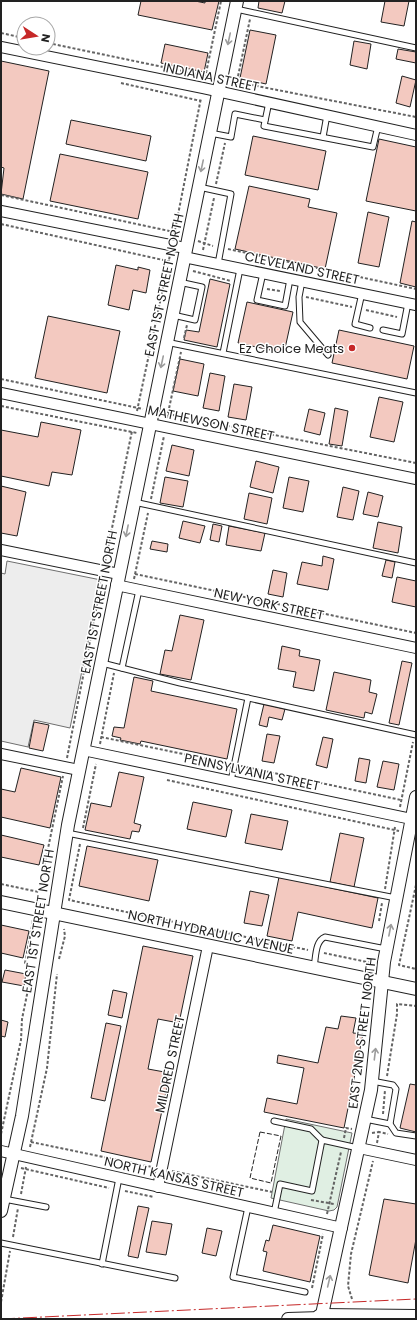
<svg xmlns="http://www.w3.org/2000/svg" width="417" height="1320" viewBox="0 0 417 1320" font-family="Poppins,sans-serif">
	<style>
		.green { fill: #e0efe3; stroke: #6f6f6f }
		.parking { fill: #ededed; stroke: #6f6f6f }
		.building { fill: #f3c9c0; stroke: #222 }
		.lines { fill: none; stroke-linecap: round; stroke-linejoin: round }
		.service-casing { stroke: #222; stroke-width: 7 }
		.minor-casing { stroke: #222; stroke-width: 12 }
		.tertiary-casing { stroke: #222; stroke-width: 14 }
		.motorway-casing { stroke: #222; stroke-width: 20 }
		.path { stroke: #646464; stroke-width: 2; stroke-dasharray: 3 2; stroke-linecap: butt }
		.service { stroke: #fff; stroke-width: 5 }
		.minor { stroke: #fff; stroke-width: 10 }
		.tertiary { stroke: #fff; stroke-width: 12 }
		.motorway { stroke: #fff; stroke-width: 18 }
		.fence { stroke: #222; stroke-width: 1; stroke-dasharray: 5 2; stroke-linecap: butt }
		.power { stroke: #c62828; stroke-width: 1; stroke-dasharray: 14 3 2 3; stroke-linecap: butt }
		.oneway { stroke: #9c9c9c }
		.poi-dot { fill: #c62828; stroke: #fff; stroke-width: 1.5 }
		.labels { text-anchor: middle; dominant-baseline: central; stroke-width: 3; stroke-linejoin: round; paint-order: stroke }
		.street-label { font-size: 13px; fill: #222; stroke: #fff }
		.poi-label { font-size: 13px; fill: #222; stroke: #fff; text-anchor: end }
	</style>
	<rect width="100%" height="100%" fill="#fff"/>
	<path class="green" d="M 286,1119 L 352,1133 L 337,1207 L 334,1210 L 329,1211 L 271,1198 Z"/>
	<path class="parking" d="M 7,561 L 101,580 L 70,728 L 34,720 L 28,747 L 1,741 L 1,573 L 5,574 Z"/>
	<g class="building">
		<path d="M 141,1 L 195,1 L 205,3 L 205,1 L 219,1 L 212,30 L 138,15 Z"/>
		<path d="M 259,1 L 285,1 L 282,13 L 258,8 Z"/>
		<path d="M 385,1 L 409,1 L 404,26 L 381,22 Z"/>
		<path d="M 250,30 L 276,35 L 266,84 L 240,78 Z"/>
		<path d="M 354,41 L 371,44 L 367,69 L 350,65 Z"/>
		<path d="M 165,44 L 208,53 L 204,72 L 161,63 Z"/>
		<path d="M 398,49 L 416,52 L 416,63 L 396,59 Z"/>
		<path d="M 1,61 L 49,71 L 23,199 L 1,194 L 4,168 L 1,167 Z"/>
		<path d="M 402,76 L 416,80 L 410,107 L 396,103 Z"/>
		<path d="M 71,120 L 151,136 L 146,161 L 66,144 Z"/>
		<path d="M 253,136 L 326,151 L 318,190 L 245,175 Z"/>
		<path d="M 379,139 L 416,147 L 416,211 L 366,201 Z"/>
		<path d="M 60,154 L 148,172 L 138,219 L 50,201 Z"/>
		<path d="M 249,186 L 310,199 L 308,207 L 337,213 L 325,269 L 235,249 Z"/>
		<path d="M 368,212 L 389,217 L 379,267 L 358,263 Z"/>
		<path d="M 412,221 L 416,222 L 416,287 L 400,283 Z"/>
		<path d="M 116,265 L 138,270 L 138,267 L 150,270 L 146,293 L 133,290 L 129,310 L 108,305 Z"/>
		<path d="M 210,279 L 230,284 L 217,347 L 184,340 L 186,330 L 199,332 Z"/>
		<path d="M 247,302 L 293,312 L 284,353 L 238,343 Z"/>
		<path d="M 48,316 L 120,331 L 107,393 L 35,378 Z"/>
		<path d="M 339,330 L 414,346 L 407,379 L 332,363 Z"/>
		<path d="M 180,359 L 204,364 L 198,396 L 173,391 Z"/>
		<path d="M 210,373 L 225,376 L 219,411 L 203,408 Z"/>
		<path d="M 234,384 L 252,387 L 246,420 L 228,417 Z"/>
		<path d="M 379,397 L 403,402 L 394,442 L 370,437 Z"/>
		<path d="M 335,408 L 348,411 L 342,446 L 329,444 Z"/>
		<path d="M 309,409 L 325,413 L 320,435 L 304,431 Z"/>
		<path d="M 41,422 L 81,430 L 72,475 L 52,472 L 49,486 L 1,476 L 1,430 L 38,437 Z"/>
		<path d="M 172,445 L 194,450 L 189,476 L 166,471 Z"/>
		<path d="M 256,461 L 279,467 L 273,493 L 250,487 Z"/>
		<path d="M 165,477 L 188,481 L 183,507 L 160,503 Z"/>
		<path d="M 289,477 L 309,481 L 303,512 L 283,508 Z"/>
		<path d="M 1,486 L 26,492 L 17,536 L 1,533 Z"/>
		<path d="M 343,487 L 359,491 L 353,520 L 337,517 Z"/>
		<path d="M 368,492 L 383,496 L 378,517 L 363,514 Z"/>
		<path d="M 249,493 L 272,498 L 267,524 L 244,519 Z"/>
		<path d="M 183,521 L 205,526 L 200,543 L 179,538 Z"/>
		<path d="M 378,522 L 402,527 L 398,553 L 373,548 Z"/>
		<path d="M 213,524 L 222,526 L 219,542 L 210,540 Z"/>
		<path d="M 229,526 L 265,533 L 261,551 L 226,545 Z"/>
		<path d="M 152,541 L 168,544 L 167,552 L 150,549 Z"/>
		<path d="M 323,556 L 334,559 L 328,590 L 297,584 L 302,562 L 322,566 Z"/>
		<path d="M 386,560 L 395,562 L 392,578 L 382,576 Z"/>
		<path d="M 273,570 L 287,573 L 283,597 L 268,594 Z"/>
		<path d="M 397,577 L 416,581 L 416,607 L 392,602 Z"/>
		<path d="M 180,615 L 204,620 L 191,680 L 160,674 L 165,650 L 172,651 Z"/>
		<path d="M 282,646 L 300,650 L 299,656 L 320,660 L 314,691 L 293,687 L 296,672 L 278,669 Z"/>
		<path d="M 402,661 L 412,663 L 399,725 L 389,723 Z"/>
		<path d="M 334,672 L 371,680 L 369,692 L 377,694 L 372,714 L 365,712 L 364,718 L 326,710 Z"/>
		<path d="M 134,677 L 153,681 L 151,691 L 237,709 L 227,759 L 141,741 L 140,744 L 120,740 L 121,738 L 112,736 L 114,727 L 124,728 Z"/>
		<path d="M 264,704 L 285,709 L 282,720 L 269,717 L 267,727 L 259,725 Z"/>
		<path d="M 34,722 L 49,725 L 43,751 L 29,748 Z"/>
		<path d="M 267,734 L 280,736 L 274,763 L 262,761 Z"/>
		<path d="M 323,737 L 333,739 L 327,768 L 316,765 Z"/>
		<path d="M 359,758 L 370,760 L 366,783 L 355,781 Z"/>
		<path d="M 383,761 L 399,764 L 394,790 L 377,787 Z"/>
		<path d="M 21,768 L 61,777 L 50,828 L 1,817 L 1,789 L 15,792 Z"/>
		<path d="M 119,772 L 144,777 L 134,823 L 141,825 L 139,832 L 132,831 L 130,839 L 85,830 L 91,803 L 111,807 Z"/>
		<path d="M 193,802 L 232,810 L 226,837 L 187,829 Z"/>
		<path d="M 251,814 L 288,821 L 282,850 L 245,843 Z"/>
		<path d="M 340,833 L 364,838 L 354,887 L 330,882 Z"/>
		<path d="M 1,835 L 44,845 L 39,865 L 1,857 Z"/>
		<path d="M 87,846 L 158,860 L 149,901 L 79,886 Z"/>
		<path d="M 279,877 L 378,898 L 372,928 L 298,912 L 292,941 L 267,936 Z"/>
		<path d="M 250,891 L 269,895 L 262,926 L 244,923 Z"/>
		<path d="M 1,925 L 29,931 L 23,958 L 1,953 Z"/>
		<path d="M 143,946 L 193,956 L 179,1023 L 158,1019 L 148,1069 L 170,1073 L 151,1162 L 101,1151 Z"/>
		<path d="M 5,970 L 26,974 L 24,986 L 2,982 Z"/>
		<path d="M 113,990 L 127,993 L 122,1018 L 108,1015 Z"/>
		<path d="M 341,1016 L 356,1018 L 353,1033 L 363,1034 L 344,1128 L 264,1112 L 267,1098 L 297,1104 L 304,1068 L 277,1063 L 278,1055 L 318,1063 L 326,1027 L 338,1029 Z"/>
		<path d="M 1,1020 L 8,1022 L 5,1037 L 1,1036 Z"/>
		<path d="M 106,1023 L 121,1026 L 105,1101 L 91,1098 Z"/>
		<path d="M 410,1084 L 416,1085 L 416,1132 L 400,1128 Z"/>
		<path d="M 384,1199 L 416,1204 L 416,1239 L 408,1283 L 369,1275 Z"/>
		<path d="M 138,1206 L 149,1208 L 138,1258 L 128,1256 Z"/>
		<path d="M 152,1221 L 172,1224 L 166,1255 L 146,1252 Z"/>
		<path d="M 273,1225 L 320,1236 L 310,1282 L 263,1271 L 267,1252 L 263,1251 L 266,1240 L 269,1241 Z"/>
		<path d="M 207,1228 L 222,1231 L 216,1256 L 202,1253 Z"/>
	</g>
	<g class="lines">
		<defs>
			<g id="service">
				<path d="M 236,9 L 416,48"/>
				<path d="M 269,102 L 264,126 L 373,147 L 378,126"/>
				<path d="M 210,133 L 231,137 L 235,114 L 265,120"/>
				<path d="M 323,137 L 327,115"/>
				<path d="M 199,187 L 231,194 L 218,264"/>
				<path d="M 263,273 L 257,300 L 285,306 L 290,279"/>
				<path d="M 302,281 L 299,297 L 300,322 L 328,355"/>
				<path d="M 362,293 L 355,324 L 370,328"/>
				<path d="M 173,315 L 195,320 L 202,287 L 179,282"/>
				<path d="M 383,330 L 402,334 L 408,303"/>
				<path d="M 166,342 L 416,393"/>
				<path d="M 223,353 L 240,269"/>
				<path d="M 134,502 L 416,563"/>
				<path d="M 102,663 L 180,683 L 416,735"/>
				<path d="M 122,668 L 139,590"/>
				<path d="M 231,781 L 248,698"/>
				<path d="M 67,833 L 396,898"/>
				<path d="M 314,967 C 316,957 315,941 325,937 L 386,949"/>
				<path d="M 372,1081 L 393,1085 L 396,1089 L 390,1124 L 396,1133 L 416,1136"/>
				<path d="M 365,1119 L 390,1124"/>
				<path d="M 274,1121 L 311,1129 L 322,1140"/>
				<path d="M 4,1199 L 46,1207"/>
				<path d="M 248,1207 L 233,1277 L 305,1292"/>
				<path d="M 274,1213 L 280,1184 L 312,1191 L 322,1140 L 358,1148"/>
				<path d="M 1,1243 L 175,1278"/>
				<path d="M 102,1264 L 119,1178"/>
			</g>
			<g id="minor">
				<path d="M 1,47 L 203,88 L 416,135"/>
				<path d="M 1,211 L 185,248"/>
				<path d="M 184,257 L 416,305"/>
				<path d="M 1,393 L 416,479"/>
				<path d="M 1,550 L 119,574"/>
				<path d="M 116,585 L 416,648"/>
				<path d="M 83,750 L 416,820"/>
				<path d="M 1,754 L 79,770"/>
				<path d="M 359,1148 L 416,1160"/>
				<path d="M 1,1151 L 342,1228"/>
				<path d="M 158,1187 L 208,946"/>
			</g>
			<g id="tertiary">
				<path d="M 1,902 L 416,989"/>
				<path d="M 1,1211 L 22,1116 L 68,825 L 237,1"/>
				<path d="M 288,1319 L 321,1318"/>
				<path d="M 321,1319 L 371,1090 L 384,962 L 416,797"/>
			</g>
			<path id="motorway" d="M 321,1318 L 416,1319"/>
		</defs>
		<use href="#service" class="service-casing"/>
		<use href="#minor" class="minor-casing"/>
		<use href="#tertiary" class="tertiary-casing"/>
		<use href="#motorway" class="motorway-casing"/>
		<g class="path">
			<path d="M 1,33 L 24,38"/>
			<path d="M 48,43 L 211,77"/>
			<path d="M 205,78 L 221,1"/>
			<path d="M 231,81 L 416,117"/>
			<path d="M 121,83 L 201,101"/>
			<path d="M 236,86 L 250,19"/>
			<path d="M 216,184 L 225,143"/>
			<path d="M 1,195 L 174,232"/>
			<path d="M 1,224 L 172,262"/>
			<path d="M 174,235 L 201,98"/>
			<path d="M 198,241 L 213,246"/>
			<path d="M 228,249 L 416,289"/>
			<path d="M 203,250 L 214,198"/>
			<path d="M 193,271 L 231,281"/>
			<path d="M 267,289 L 280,291"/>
			<path d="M 306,297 L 352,307"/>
			<path d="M 366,310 L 397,317"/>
			<path d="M 184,338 L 187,325"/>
			<path d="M 1,379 L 143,409"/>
			<path d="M 1,406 L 137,433"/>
			<path d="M 137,411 L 170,255"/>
			<path d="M 163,413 L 416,463"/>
			<path d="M 167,418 L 181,352"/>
			<path d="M 151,499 L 164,436"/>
			<path d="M 105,562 L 132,431"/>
			<path d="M 135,574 L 416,633"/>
			<path d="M 134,579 L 148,513"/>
			<path d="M 101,737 L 227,763"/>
			<path d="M 100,744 L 114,673"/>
			<path d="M 67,758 L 102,580"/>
			<path d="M 241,766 L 401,800"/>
			<path d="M 167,780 L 399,831"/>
			<path d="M 400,807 L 413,742"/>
			<path d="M 83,828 L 96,764"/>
			<path d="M 80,844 L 69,900 L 308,950"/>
			<path d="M 1,884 L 39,892 L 63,776"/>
			<path d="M 416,885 L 399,965 L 416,969"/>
			<path d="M 385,889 L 395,827"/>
			<path d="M 379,921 L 382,903"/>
			<path d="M 324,953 L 372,963"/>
			<path d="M 59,959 L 65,936 L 64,929"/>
			<path d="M 387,1076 L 397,1014 L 397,1004 L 416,1006"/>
			<path d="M 383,1114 L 385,1090"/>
			<path d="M 372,1133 L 379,1132 L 380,1130"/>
			<path d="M 1,1134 L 21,1040 L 22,1019 L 31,975 L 25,963 L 33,921 L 31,921"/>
			<path d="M 344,1138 L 346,1128 L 352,1129"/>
			<path d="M 31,1142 L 152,1167"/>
			<path d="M 377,1143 L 379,1132 L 388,1134"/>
			<path d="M 30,1147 L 47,1068 L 57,974"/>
			<path d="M 21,1168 L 109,1188"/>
			<path d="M 172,1171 L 272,1192"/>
			<path d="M 125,1191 L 154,1197"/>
			<path d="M 21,1194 L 26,1167"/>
			<path d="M 311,1200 L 334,1204"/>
			<path d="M 327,1214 L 341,1152"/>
			<path d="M 13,1237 L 18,1208"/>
			<path d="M 312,1288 L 323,1234"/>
			<path d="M 352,1299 L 348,1286 L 351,1254 L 373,1161"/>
			<path d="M 1,1302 L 10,1251"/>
		</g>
		<use href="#service" class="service"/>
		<use href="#minor" class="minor"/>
		<use href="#tertiary" class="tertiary"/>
		<use href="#motorway" class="motorway"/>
		<path class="fence" d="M 260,1132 L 281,1136 L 271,1183 L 250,1178 Z"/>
		<path class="power" d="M 1,1319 L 416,1299"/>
	</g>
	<defs><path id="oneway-shaft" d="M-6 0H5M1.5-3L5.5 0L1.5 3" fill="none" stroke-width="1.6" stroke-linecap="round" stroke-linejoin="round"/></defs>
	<g class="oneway">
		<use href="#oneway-shaft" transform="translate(229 39) rotate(102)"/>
		<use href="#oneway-shaft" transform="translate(202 166) rotate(102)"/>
		<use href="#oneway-shaft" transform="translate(162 362) rotate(102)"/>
		<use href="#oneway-shaft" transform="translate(127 531) rotate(101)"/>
		<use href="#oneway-shaft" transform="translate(390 930) rotate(-79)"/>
		<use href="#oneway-shaft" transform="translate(375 1054) rotate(-83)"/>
		<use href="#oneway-shaft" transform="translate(329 1281) rotate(-77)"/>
	</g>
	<circle class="poi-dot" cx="352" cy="348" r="4"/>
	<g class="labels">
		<g class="street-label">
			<text transform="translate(211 77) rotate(12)">INDIANA STREET</text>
			<text transform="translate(302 268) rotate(12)">CLEVELAND STREET</text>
			<text transform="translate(164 285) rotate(-78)">EAST 1ST STREET NORTH</text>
			<text transform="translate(211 423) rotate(12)">MATHEWSON STREET</text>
			<text transform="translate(99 602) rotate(-79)">EAST 1ST STREET NORTH</text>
			<text transform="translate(269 604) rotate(12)">NEW YORK STREET</text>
			<text transform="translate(252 772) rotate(12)">PENNSYLVANIA STREET</text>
			<text transform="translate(38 921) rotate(-81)">EAST 1ST STREET NORTH</text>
			<text transform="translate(211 932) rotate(12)">NORTH HYDRAULIC AVENUE</text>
			<text transform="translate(362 1033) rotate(-83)">EAST 2ND STREET NORTH</text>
			<text transform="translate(170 1064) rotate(-78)">MILDRED STREET</text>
			<text transform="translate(174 1177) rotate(13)">NORTH KANSAS STREET</text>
		</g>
		<g class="poi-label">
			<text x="344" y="348">Ez Choice Meats</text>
		</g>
	</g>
	<rect width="417" height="1320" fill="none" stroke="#222222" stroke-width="4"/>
	<g transform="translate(36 36) rotate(102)"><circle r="19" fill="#ffffff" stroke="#a7a7a7"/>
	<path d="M0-3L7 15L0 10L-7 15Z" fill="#c62828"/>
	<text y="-6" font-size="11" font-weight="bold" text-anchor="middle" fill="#222222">N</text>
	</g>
</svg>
